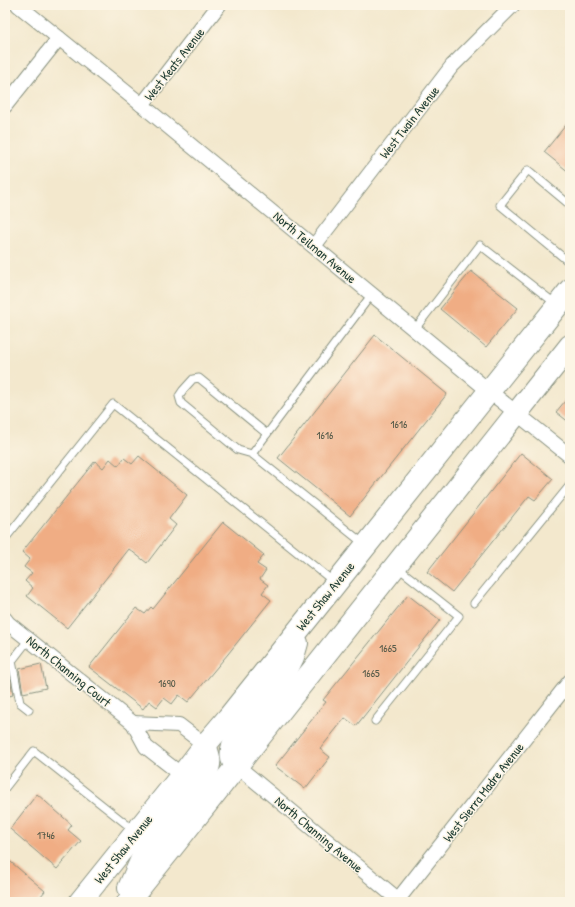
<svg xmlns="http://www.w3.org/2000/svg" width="575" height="907" viewBox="0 0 575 907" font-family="'Patrick Hand',sans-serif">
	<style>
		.building { fill: #f0ad84 }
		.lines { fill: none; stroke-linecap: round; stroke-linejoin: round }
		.lane-casing { stroke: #899280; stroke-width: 9 }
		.street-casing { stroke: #899280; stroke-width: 16 }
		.primary-casing { stroke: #899280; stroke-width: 24 }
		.lane { stroke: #fff; stroke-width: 7 }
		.street { stroke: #fff; stroke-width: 14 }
		.primary { stroke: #fff; stroke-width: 22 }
		.labels { text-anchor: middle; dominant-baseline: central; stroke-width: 3; stroke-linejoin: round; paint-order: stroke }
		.number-label { font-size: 11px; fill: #535948 }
		.street-label { font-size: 13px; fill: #1f3d34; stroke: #fcf5e5 }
	</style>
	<rect width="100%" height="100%" fill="#fcf5e5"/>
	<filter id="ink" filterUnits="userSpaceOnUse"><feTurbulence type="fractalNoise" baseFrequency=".025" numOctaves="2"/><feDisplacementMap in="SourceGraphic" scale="8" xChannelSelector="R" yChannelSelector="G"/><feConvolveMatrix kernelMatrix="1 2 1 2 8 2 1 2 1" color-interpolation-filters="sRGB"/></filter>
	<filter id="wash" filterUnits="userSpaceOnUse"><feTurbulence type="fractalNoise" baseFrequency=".012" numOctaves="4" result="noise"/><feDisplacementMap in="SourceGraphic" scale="16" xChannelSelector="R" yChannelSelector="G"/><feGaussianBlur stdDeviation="0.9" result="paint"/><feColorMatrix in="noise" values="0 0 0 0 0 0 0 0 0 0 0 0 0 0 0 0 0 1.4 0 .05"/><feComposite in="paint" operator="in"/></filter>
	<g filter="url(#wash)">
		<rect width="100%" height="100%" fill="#f3e8cd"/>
		<g id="blocks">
			<g class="building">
				<path d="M 570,120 L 570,173 L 544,152 Z"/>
				<path d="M 471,271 L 518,308 L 486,347 L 440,309 Z"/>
				<path d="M 375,335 L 447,394 L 350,516 L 278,458 Z"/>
				<path d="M 570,395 L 570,423 L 556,412 Z"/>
				<path d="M 521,453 L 553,479 L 535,500 L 529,496 L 452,592 L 427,572 Z"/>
				<path d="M 139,456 L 187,495 L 169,519 L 176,525 L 147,563 L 129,549 L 67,628 L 27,596 L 33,588 L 25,581 L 32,573 L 24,567 L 30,559 L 22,552 L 95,461 L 103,468 L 110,459 L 118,466 L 124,458 L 132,464 Z"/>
				<path d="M 223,522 L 264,555 L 257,564 L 266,570 L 260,579 L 268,585 L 262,593 L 271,600 L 228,654 L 188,702 L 179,695 L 172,704 L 164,698 L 157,707 L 149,701 L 143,709 L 89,667 L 136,608 L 145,614 L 151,607 L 153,609 Z"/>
				<path d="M 408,595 L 440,620 L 356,726 L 345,718 L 320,749 L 330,757 L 305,789 L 275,766 L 326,702 L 323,700 Z"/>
				<path d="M 41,664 L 46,688 L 23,693 L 19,669 Z"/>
				<path d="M 9,671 L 13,695 L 5,697 L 5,672 Z"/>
				<path d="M 37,794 L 72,825 L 68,830 L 81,841 L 57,869 L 10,829 Z"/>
				<path d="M 5,857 L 45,891 L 36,902 L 5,902 Z"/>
			</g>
		</g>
	</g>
	<g filter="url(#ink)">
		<use href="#blocks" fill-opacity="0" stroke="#899280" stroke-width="1"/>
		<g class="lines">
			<defs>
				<g id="lane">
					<path d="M 570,205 L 528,170 L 500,205 L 570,263"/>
					<path d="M 415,329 L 480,245 L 556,304"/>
					<path d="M 252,454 L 238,450 L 181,403 L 179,396 L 183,390 L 193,379 L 199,378 L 267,434"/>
					<path d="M 5,539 L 113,404 L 334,582"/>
					<path d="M 364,544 L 252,454 L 372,294"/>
					<path d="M 474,603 L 570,485"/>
					<path d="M 29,639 L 12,661 L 20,703 L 29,710"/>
					<path d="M 375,721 L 459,616 L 397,567"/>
					<path d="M 5,788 L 34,751 L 135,831"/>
				</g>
				<g id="street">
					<path d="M 18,5 L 142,105 L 489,391 L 570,456"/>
					<path d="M 142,105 L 219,5"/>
					<path d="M 5,106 L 59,38"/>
					<path d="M 314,246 L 452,66 L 513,5"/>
					<path d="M 5,619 L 8,623 L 133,723 L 146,747 L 182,775"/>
					<path d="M 133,723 L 179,725 L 205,745"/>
					<path d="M 237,766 L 401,902"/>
					<path d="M 396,902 L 570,681"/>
				</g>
				<g id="primary">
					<path d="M 237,766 C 235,764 232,760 232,758 C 230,750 234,742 238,735 L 285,673 L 293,657 L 297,643"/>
					<path d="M 129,888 L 148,845 L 206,773 C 212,761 209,757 205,745"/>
					<path d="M 80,902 L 182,775 L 205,745 L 228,718 L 336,583 L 570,290"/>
					<path d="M 128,902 L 170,850 L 570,346"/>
				</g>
			</defs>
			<use href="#lane" class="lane-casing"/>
			<use href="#street" class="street-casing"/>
			<use href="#primary" class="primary-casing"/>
			<use href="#lane" class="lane"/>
			<use href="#street" class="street"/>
			<use href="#primary" class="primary"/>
		</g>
	</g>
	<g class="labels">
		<g class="number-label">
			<text x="399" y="424">1616</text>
			<text x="325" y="435">1616</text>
			<text x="388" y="648">1665</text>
			<text x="371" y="673">1665</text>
			<text x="167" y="683">1690</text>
			<text x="46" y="835">1746</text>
		</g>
		<g class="street-label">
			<text transform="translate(174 64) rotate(-52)">West Keats Avenue</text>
			<text transform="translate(409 122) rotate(-52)">West Twain Avenue</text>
			<text transform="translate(315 247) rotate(40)">North Teilman Avenue</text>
			<text transform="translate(325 596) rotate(-51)">West Shaw Avenue</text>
			<text transform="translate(69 671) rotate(39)">North Channing Court</text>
			<text transform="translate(483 792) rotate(-52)">West Sierra Madre Avenue</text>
			<text transform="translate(319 834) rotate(40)">North Channing Avenue</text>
			<text transform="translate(123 849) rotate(-51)">West Shaw Avenue</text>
		</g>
	</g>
	<rect width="575" height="907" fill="none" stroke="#fcf5e5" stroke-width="20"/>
</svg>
